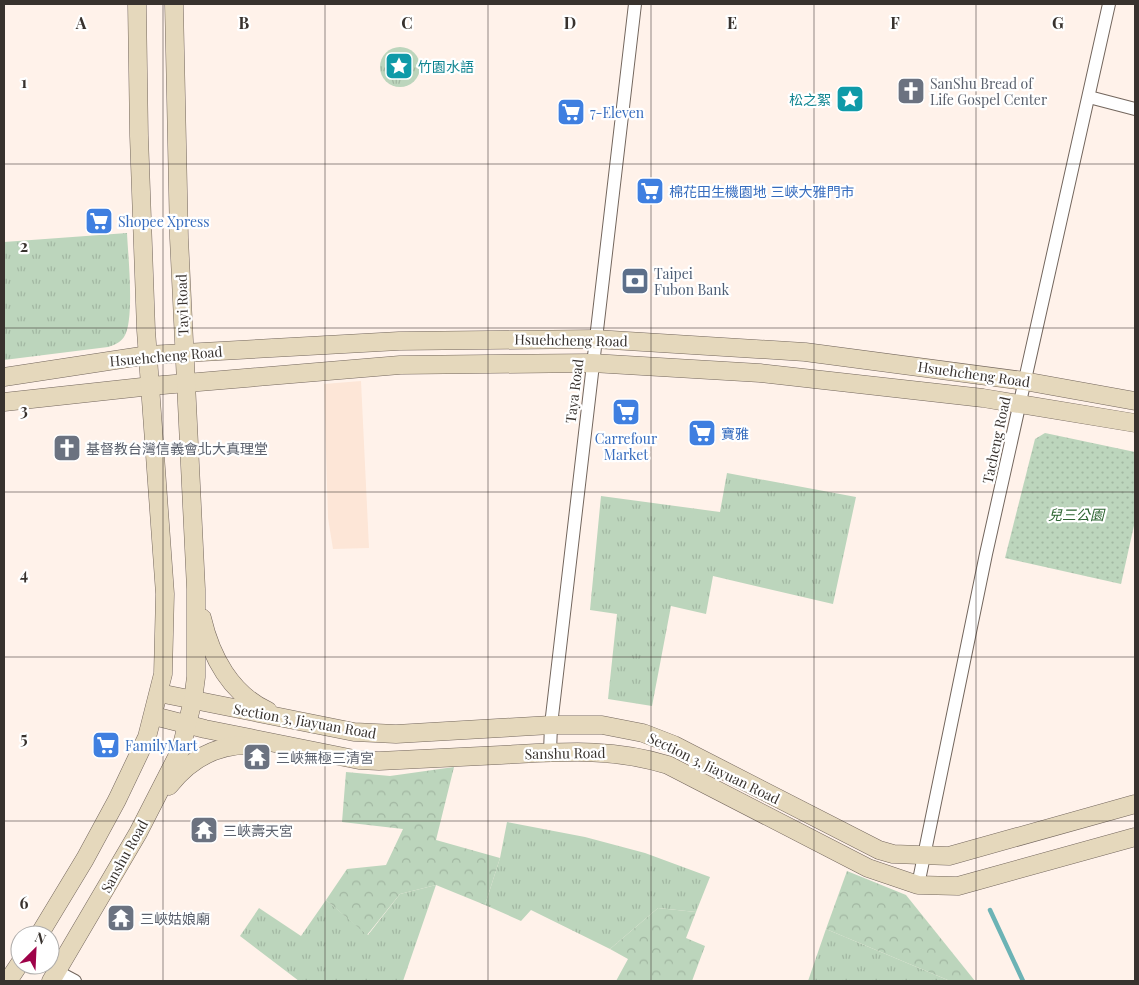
<svg xmlns="http://www.w3.org/2000/svg" width="1139" height="985" viewBox="0 0 1139 985" font-family="'Playfair Display','Noto Sans TC',serif">
	<style>
		.built { fill: #fde6d7 }
		.grass { fill: url(#grass-tufts) }
		.forest { fill: url(#forest-crowns) }
		.park { fill: url(#park-dots) }
		.lines { fill: none; stroke-linecap: round; stroke-linejoin: round }
		.stream { stroke: #6cb3b5; stroke-width: 4.5 }
		.street-casing { stroke: #73665d; stroke-width: 14 }
		.secondary-casing { stroke: #73665d; stroke-width: 19 }
		.street { stroke: #fff; stroke-width: 12 }
		.secondary { stroke: #e5d8bc; stroke-width: 18 }
		.grid { fill: none; stroke: #38322e; stroke-width: 1; stroke-opacity: 0.55 }
		.labels { text-anchor: middle; dominant-baseline: central; stroke-width: 4.5; stroke-linejoin: round; paint-order: stroke }
		.culture-label { font-size: 14px; fill: #0d838f; stroke: #fff; text-anchor: start }
		.worship-label { font-size: 14px; fill: #5b616d; stroke: #fff; text-anchor: start }
		.shop-label { font-size: 14px; fill: #366cbe; stroke: #fff; text-anchor: start }
		.service-label { font-size: 14px; fill: #4e5e75; stroke: #fff; text-anchor: start }
		.street-label { font-size: 14px; fill: #38322e; stroke: #fff }
		.park-label { font-size: 14px; font-style: italic; fill: #2b632f; stroke: #fff }
		.grid-label { font-size: 16px; text-anchor: middle; font-weight: bold; fill: #38322e; stroke: #fff; stroke-width: 4.5; stroke-linejoin: round; paint-order: stroke }
	</style>
	<defs>
		<pattern id="grass-tufts" width="24" height="20" patternUnits="userSpaceOnUse" patternTransform="scale(1.25)"><rect width="24" height="20" fill="#bcd5bc"/><path d="M3 7l-1-3M5 7V3M7 7l1-3M15 17l-1-3M17 17v-4M19 17l1-3" fill="none" stroke="#a2b7a2"/></pattern>
		<pattern id="forest-crowns" width="20" height="18" patternUnits="userSpaceOnUse" patternTransform="scale(1.25)"><rect width="20" height="18" fill="#bcd5bc"/><path d="M2 6a3 3 0 1 1 6 0M12 15a3 3 0 1 1 6 0" fill="none" stroke="#a2b7a2"/></pattern>
		<pattern id="park-dots" width="8" height="8" patternUnits="userSpaceOnUse" patternTransform="scale(1.25)"><rect width="8" height="8" fill="#bcd5bc"/><path d="M2 2h.1M6 6h.1" fill="none" stroke="#a2b7a2" stroke-width="1.8" stroke-linecap="round"/></pattern>
	</defs>
	<rect width="100%" height="100%" fill="#fff2ea"/>
	<path class="built" d="M 361,381 L 369,548 L 333,549 L 328,518 L 324,384 Z"/>
	<g class="grass">
		<circle cx="400" cy="67" r="20"/>
		<path d="M 127,233 C 128,255 135,321 124,337 C 120,343 114,345 108,347 L 4,360 L 4,242 Z"/>
		<path d="M 727,473 L 856,497 L 833,604 L 713,576 L 706,614 L 671,606 L 652,706 L 608,699 L 617,614 L 590,610 L 601,496 L 720,512 Z"/>
		<path d="M 507,822 L 585,837 L 645,853 L 710,877 L 696,912 L 658,908 L 610,949 L 531,910 L 521,921 L 485,905 L 500,858 Z"/>
		<path d="M 436,885 L 403,981 L 299,981 L 240,936 L 259,908 L 301,936 L 326,900 L 368,935 L 400,894 Z"/>
		<path d="M 826,929 L 950,981 L 808,981 Z"/>
	</g>
	<g class="forest">
		<path d="M 454,767 L 436,840 L 500,858 L 485,905 L 436,885 L 400,894 L 367,935 L 326,900 L 347,869 L 386,865 L 403,829 L 342,822 L 346,772 L 390,776 Z"/>
		<path d="M 847,871 L 906,895 L 975,981 L 950,981 L 826,929 Z"/>
		<path d="M 658,908 L 696,912 L 686,938 L 705,946 L 692,981 L 616,981 L 628,959 L 610,949 Z"/>
	</g>
	<path class="park" d="M 1045,433 L 1135,452 L 1135,521 L 1121,584 L 1005,558 L 1035,439 Z"/>
	<g class="lines">
		<path class="stream" d="M 990,910 L 1023,981"/>
		<defs>
			<g id="street">
				<path d="M 1089,97 L 1135,109"/>
				<path d="M 550,752 L 551,725 L 635,4"/>
				<path d="M 918,885 L 986,554 L 1109,4"/>
				<path d="M 58,972 L 75,981"/>
			</g>
			<g id="secondary">
				<path d="M 4,377 L 148,355 L 399,341 L 595,339 L 805,352 L 1024,381 L 1135,401"/>
				<path d="M 4,402 L 151,386 L 400,365 L 592,363 L 760,373 L 983,398 L 1135,423"/>
				<path d="M 202,618 C 211,657 231,694 268,711"/>
				<path d="M 159,693 L 354,732 L 396,734 L 551,725 L 602,725 L 643,733 L 674,745 L 879,850 L 893,854 L 949,856 L 1135,804"/>
				<path d="M 154,716 L 205,729 L 359,760 L 379,761 C 420,759 461,757 501,755 C 561,752 610,747 668,765 L 868,868 L 918,885 L 958,886 L 1135,837"/>
				<path d="M 169,786 C 190,759 216,744 251,745"/>
				<path d="M 39,935 L 85,859 L 117,800 L 147,737 L 163,674 L 165,594 L 146,330 L 139,136 L 137,4"/>
				<path d="M 8,981 L 20,963"/>
				<path d="M 51,981 L 138,833 L 181,749 L 193,700 L 196,677 L 196,589 L 179,238 L 174,4"/>
			</g>
		</defs>
		<use href="#street" class="street-casing"/>
		<use href="#secondary" class="secondary-casing"/>
		<use href="#street" class="street"/>
		<use href="#secondary" class="secondary"/>
	</g>
	<path class="grid" d="M 163,4 L 163,981M 325,4 L 325,981M 488,4 L 488,981M 651,4 L 651,981M 814,4 L 814,981M 976,4 L 976,981M 4,164 L 1135,164M 4,328 L 1135,328M 4,492 L 1135,492M 4,657 L 1135,657M 4,821 L 1135,821"/>
	<defs>
		<symbol id="sight-square" viewBox="-11 -11 22 22"><rect x="-9" y="-9" width="18" height="18" rx="4" fill="#0f9aa8" stroke="#fff"/><path d="M0-6L1.8-2.2L6-1.7L2.9 1.2L3.7 5.4L0 3.3L-3.7 5.4L-2.9 1.2L-6-1.7L-1.8-2.2Z" fill="#fff"/></symbol>
		<symbol id="church-square" viewBox="-11 -11 22 22"><rect x="-9" y="-9" width="18" height="18" rx="4" fill="#6b7280" stroke="#fff"/><path d="M-1.2-6h2.4v3.5h3.3v2.4h-3.3V6h-2.4V-.1h-3.3v-2.4h3.3Z" fill="#fff"/></symbol>
		<symbol id="supermarket-square" viewBox="-11 -11 22 22"><rect x="-9" y="-9" width="18" height="18" rx="4" fill="#3f7fe0" stroke="#fff"/><path d="M-6-5.5h2.5l.6 2H6L4.5 2H-2.5L-4.4-4H-6ZM-1.5 3.2a1.3 1.3 0 1 0 .1 0ZM3 3.2a1.3 1.3 0 1 0 .1 0Z" fill="#fff"/></symbol>
		<symbol id="bank-square" viewBox="-11 -11 22 22"><rect x="-9" y="-9" width="18" height="18" rx="4" fill="#5c6f8a" stroke="#fff"/><path d="M-6-4H6V4H-6ZM0-2.3a2.3 2.3 0 1 0 0 4.6a2.3 2.3 0 1 0 0-4.6Z" fill="#fff"/></symbol>
		<symbol id="temple-square" viewBox="-11 -11 22 22"><rect x="-9" y="-9" width="18" height="18" rx="4" fill="#6b7280" stroke="#fff"/><path d="M0-6L5-2H3V0L6.5 2.5H4V6H1.5V3h-3V6H-4V2.5H-6.5L-3 0V-2H-5Z" fill="#fff"/></symbol>
	</defs>
	<g fill-rule="evenodd">
		<use href="#sight-square" x="383" y="50" width="32" height="32"/>
		<use href="#church-square" x="895" y="75" width="32" height="32"/>
		<use href="#sight-square" x="834" y="83" width="32" height="32"/>
		<use href="#supermarket-square" x="555" y="96" width="32" height="32"/>
		<use href="#supermarket-square" x="634" y="175" width="32" height="32"/>
		<use href="#supermarket-square" x="83" y="205" width="32" height="32"/>
		<use href="#bank-square" x="619" y="265" width="32" height="32"/>
		<use href="#supermarket-square" x="610" y="396" width="32" height="32"/>
		<use href="#supermarket-square" x="686" y="417" width="32" height="32"/>
		<use href="#church-square" x="51" y="432" width="32" height="32"/>
		<use href="#supermarket-square" x="90" y="729" width="32" height="32"/>
		<use href="#temple-square" x="241" y="741" width="32" height="32"/>
		<use href="#temple-square" x="188" y="814" width="32" height="32"/>
		<use href="#temple-square" x="105" y="902" width="32" height="32"/>
	</g>
	<g class="labels">
		<g class="culture-label">
			<text x="418" y="66">竹園水語</text>
			<text x="831" y="99" text-anchor="end">松之絮</text>
		</g>
		<g class="worship-label">
			<text x="930" y="83">SanShu Bread of<tspan x="930" dy="16">Life Gospel Center</tspan></text>
			<text x="86" y="448">基督教台灣信義會北大真理堂</text>
			<text x="276" y="757">三峽無極三清宮</text>
			<text x="223" y="830">三峽壽天宮</text>
			<text x="140" y="918">三峽姑娘廟</text>
		</g>
		<g class="shop-label">
			<text x="590" y="112">7-Eleven</text>
			<text x="669" y="191">棉花田生機園地 三峽大雅門市</text>
			<text x="118" y="221">Shopee Xpress</text>
			<text x="721" y="433">寶雅</text>
			<text x="626" y="438" text-anchor="middle">Carrefour<tspan x="626" dy="16">Market</tspan></text>
			<text x="125" y="745">FamilyMart</text>
		</g>
		<g class="service-label">
			<text x="654" y="273">Taipei<tspan x="654" dy="16">Fubon Bank</tspan></text>
		</g>
		<g class="street-label">
			<text transform="translate(182 305) rotate(-92)">Tayi Road</text>
			<text transform="translate(571 340) rotate(1)">Hsuehcheng Road</text>
			<text transform="translate(166 356) rotate(-5)">Hsuehcheng Road</text>
			<text transform="translate(974 374) rotate(8)">Hsuehcheng Road</text>
			<text transform="translate(574 391) rotate(-83)">Taya Road</text>
			<text transform="translate(996 440) rotate(-78)">Tacheng Road</text>
			<text transform="translate(305 721) rotate(10)">Section 3, Jiayuan Road</text>
			<text transform="translate(565 753) rotate(-1)">Sanshu Road</text>
			<text transform="translate(714 768) rotate(26)">Section 3, Jiayuan Road</text>
			<text transform="translate(124 856) rotate(-61)">Sanshu Road</text>
		</g>
		<g class="park-label">
			<text x="1076" y="514">兒三公園</text>
		</g>
	</g>
	<g class="grid-label">
		<text x="81" y="29">A</text>
		<text x="244" y="29">B</text>
		<text x="407" y="29">C</text>
		<text x="570" y="29">D</text>
		<text x="732" y="29">E</text>
		<text x="895" y="29">F</text>
		<text x="1058" y="29">G</text>
		<text x="24" y="88">1</text>
		<text x="24" y="252">2</text>
		<text x="24" y="416">3</text>
		<text x="24" y="580">4</text>
		<text x="24" y="744">5</text>
		<text x="24" y="909">6</text>
	</g>
	<rect width="1139" height="985" fill="none" stroke="#38322e" stroke-width="10"/>
	<g transform="translate(35 950) rotate(24)"><circle r="24" fill="#ffffff" stroke="#afadab"/>
	<path d="M0-4L9 19L0 12L-9 19Z" fill="#9e0249"/>
	<text y="-8" font-size="14" font-weight="bold" text-anchor="middle" fill="#38322e">N</text>
	</g>
</svg>
